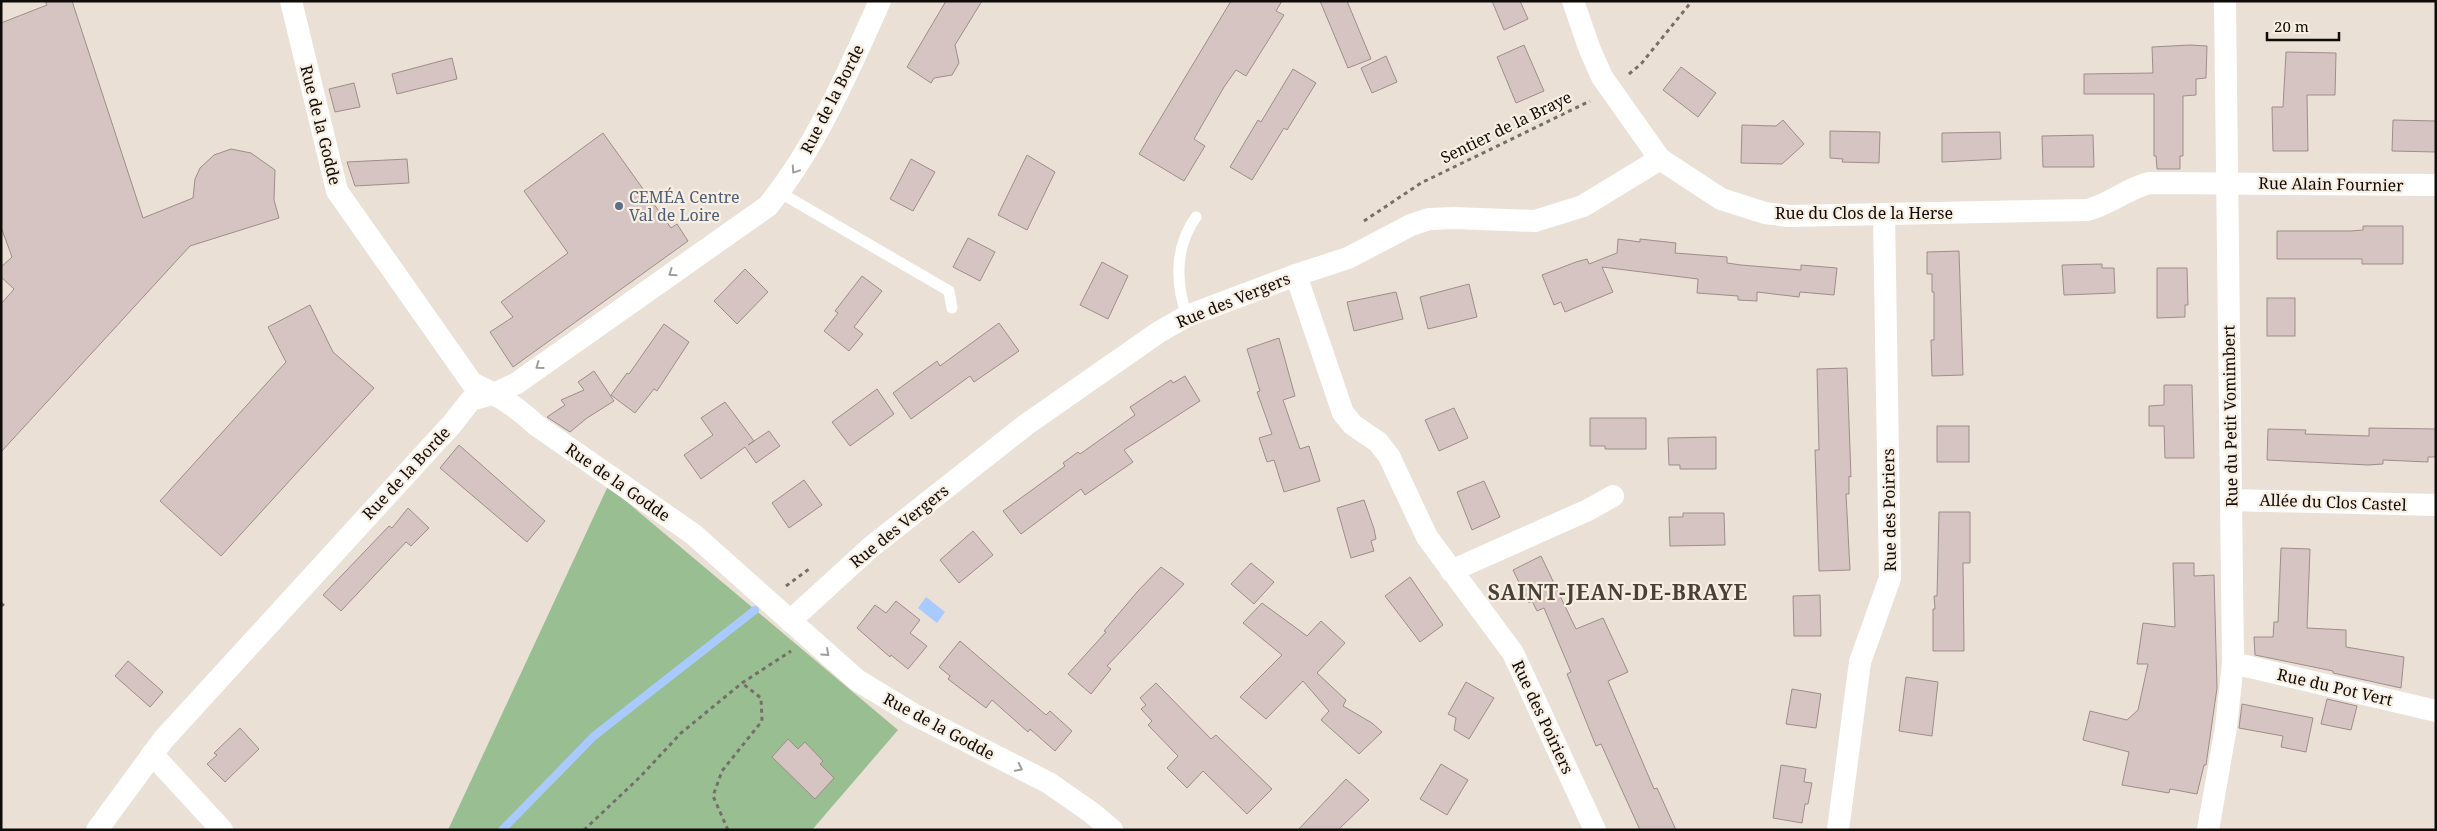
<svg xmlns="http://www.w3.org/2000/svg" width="2437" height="831" viewBox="0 0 2437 831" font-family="'Noto Serif',serif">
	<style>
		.green { fill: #98be92 }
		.water { fill: #a8cafe }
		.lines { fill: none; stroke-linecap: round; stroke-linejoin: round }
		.stream { stroke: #a8cafe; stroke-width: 8 }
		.building { fill: #d5c4c1; stroke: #9d8e8b }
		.path { stroke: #766f68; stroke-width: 3; stroke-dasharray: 4 4; stroke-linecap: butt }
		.service { stroke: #fff; stroke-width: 11 }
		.minor { stroke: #fff; stroke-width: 22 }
		.oneway { stroke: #9f9d9c }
		.service-dot { fill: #5c6f8a; stroke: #f8eee2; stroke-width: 2 }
		.labels { text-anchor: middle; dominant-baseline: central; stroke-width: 4.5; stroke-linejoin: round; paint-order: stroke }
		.street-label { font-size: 16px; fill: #0f0b08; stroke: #f8eee2 }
		.service-label { font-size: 16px; fill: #4e5e75; stroke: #f8eee2; text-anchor: start }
		.district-label { font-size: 21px; font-weight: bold; letter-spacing: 1px; fill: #494138; stroke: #f8eee2 }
	</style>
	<rect width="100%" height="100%" fill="#ebe0d5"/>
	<path class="green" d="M 608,486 L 898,730 L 812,830 L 448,830 Z"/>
	<path class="water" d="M 926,597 L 945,612 L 937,623 L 918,608 Z"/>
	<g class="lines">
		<path class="stream" d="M 502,830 L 594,736 L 755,610"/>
	</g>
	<g class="building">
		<path d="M 45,1 L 72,1 L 143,218 L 193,198 L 195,179 L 200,168 L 214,155 L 231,149 L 251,153 L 275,170 L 274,200 L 279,218 L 190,246 L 1,452 L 1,304 L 14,289 L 1,277 L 1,267 L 12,257 L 1,227 L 1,23 L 47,5 Z"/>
		<path d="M 946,1 L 982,1 L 955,45 L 959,63 L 952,75 L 934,78 L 931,83 L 907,67 Z"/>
		<path d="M 1231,1 L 1282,1 L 1276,11 L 1284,15 L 1246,76 L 1236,70 L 1224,87 L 1194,139 L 1205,146 L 1184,181 L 1139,154 Z"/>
		<path d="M 1320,1 L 1347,1 L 1371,59 L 1348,68 Z"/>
		<path d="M 1492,1 L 1520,1 L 1528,19 L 1504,30 Z"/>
		<path d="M 1524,45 L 1544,91 L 1516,103 L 1497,57 Z"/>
		<path d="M 2190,45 L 2207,46 L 2206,78 L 2196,79 L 2196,95 L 2183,96 L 2183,156 L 2180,156 L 2180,169 L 2157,169 L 2156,156 L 2154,156 L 2154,94 L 2084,94 L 2084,74 L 2153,73 L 2152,47 Z"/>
		<path d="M 2286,52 L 2336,53 L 2335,95 L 2307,95 L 2308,151 L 2273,151 L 2272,107 L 2283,107 Z"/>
		<path d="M 1386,56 L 1397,82 L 1372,93 L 1361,68 Z"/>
		<path d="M 452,58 L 457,79 L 397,94 L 392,74 Z"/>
		<path d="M 1681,67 L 1716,93 L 1698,117 L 1663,90 Z"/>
		<path d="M 1293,69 L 1316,83 L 1287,130 L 1284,128 L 1252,180 L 1230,167 L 1258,120 L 1261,122 Z"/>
		<path d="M 354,83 L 360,107 L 335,112 L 329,89 Z"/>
		<path d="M 1783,120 L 1804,144 L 1782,164 L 1741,163 L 1742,125 L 1776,126 Z"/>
		<path d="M 2393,120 L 2436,121 L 2436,152 L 2392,151 Z"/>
		<path d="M 1830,131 L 1880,132 L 1879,163 L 1842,162 L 1843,159 L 1830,158 Z"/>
		<path d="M 2000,132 L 2001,159 L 1942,162 L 1942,133 Z"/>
		<path d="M 603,133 L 671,228 L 677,224 L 688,241 L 513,367 L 490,332 L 513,317 L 501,302 L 568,253 L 524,191 Z"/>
		<path d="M 2093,135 L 2094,167 L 2043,167 L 2042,136 Z"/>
		<path d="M 1027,155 L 1055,172 L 1027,230 L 998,215 Z"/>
		<path d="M 407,159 L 409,183 L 355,186 L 347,162 Z"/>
		<path d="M 911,159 L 935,172 L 913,211 L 890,199 Z"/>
		<path d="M 2363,226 L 2403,226 L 2403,264 L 2362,264 L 2362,259 L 2277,259 L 2277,231 L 2351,231 L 2363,230 Z"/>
		<path d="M 968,238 L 995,252 L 980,281 L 953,267 Z"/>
		<path d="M 1618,239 L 1640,242 L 1640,239 L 1676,243 L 1675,253 L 1727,257 L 1727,263 L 1741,265 L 1801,270 L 1801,265 L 1837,268 L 1834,295 L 1800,292 L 1799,297 L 1757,292 L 1757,301 L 1738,300 L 1738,296 L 1697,293 L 1698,279 L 1602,267 L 1613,292 L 1565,312 L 1561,302 L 1554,305 L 1542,275 L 1576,262 L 1587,259 L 1589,264 L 1617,253 Z"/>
		<path d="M 1959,251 L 1963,375 L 1932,376 L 1931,340 L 1934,340 L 1934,292 L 1932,292 L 1932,274 L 1927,274 L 1927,252 Z"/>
		<path d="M 1102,262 L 1128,276 L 1108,319 L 1080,305 Z"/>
		<path d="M 2102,264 L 2102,268 L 2114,268 L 2115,293 L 2064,295 L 2062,265 Z"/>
		<path d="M 2157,268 L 2187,268 L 2188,305 L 2185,305 L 2185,317 L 2157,318 Z"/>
		<path d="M 745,269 L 768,292 L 737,324 L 714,301 Z"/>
		<path d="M 862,276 L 882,291 L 854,327 L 863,334 L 849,351 L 824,331 L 838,313 L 835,311 Z"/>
		<path d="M 1469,284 L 1477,317 L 1428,329 L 1420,297 Z"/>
		<path d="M 1396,292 L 1403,319 L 1354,331 L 1347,302 Z"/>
		<rect x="2267" y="298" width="28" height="38"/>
		<path d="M 310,305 L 333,352 L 374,388 L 221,556 L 160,501 L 286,362 L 268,327 Z"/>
		<path d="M 999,323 L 1019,351 L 974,382 L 970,376 L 911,419 L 893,393 L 937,361 L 940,366 Z"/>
		<path d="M 664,324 L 689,342 L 657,391 L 654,389 L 635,413 L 611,395 L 627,373 L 629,374 Z"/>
		<path d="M 1279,338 L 1295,396 L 1283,400 L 1300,449 L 1309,446 L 1320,481 L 1284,492 L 1274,460 L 1267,462 L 1259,438 L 1272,434 L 1257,392 L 1260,391 L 1247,349 Z"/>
		<path d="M 1847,368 L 1851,477 L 1849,476 L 1849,494 L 1846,494 L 1850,570 L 1819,571 L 1815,450 L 1819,450 L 1817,369 Z"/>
		<path d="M 594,371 L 614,401 L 587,418 L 570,432 L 547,417 L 565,405 L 561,400 L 584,390 L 578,382 Z"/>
		<path d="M 1185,376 L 1200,401 L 1124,450 L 1133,462 L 1085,495 L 1081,489 L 1021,534 L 1003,511 L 1065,466 L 1063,463 L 1078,452 L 1080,454 L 1135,415 L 1130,407 L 1171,380 L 1173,383 Z"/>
		<path d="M 2164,385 L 2192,385 L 2194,458 L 2165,458 L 2164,426 L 2149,426 L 2149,406 L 2164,405 Z"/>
		<path d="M 877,389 L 894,414 L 850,446 L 832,422 Z"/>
		<path d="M 725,402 L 754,441 L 748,445 L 769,431 L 780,446 L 756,463 L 745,447 L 701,479 L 684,455 L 713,435 L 701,418 Z"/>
		<path d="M 1454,408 L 1468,438 L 1439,451 L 1425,420 Z"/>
		<path d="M 1590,418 L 1646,418 L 1646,449 L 1605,449 L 1605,446 L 1590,446 Z"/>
		<rect x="1937" y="426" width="32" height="36"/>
		<path d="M 2369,428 L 2436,429 L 2436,457 L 2428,457 L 2428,462 L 2383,460 L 2383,464 L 2368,465 L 2267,460 L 2268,429 L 2306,430 L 2305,434 L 2369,436 Z"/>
		<path d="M 1716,437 L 1716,469 L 1680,469 L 1680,465 L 1669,465 L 1668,438 Z"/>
		<path d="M 459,445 L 545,521 L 527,542 L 440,468 Z"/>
		<path d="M 804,480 L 822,505 L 789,528 L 772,503 Z"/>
		<path d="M 1484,481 L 1500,517 L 1472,530 L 1457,492 Z"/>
		<path d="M 1364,500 L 1374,529 L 1376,539 L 1371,541 L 1374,551 L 1351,558 L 1337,508 Z"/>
		<path d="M 408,508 L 429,528 L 411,546 L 406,542 L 341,611 L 323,595 L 389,526 L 392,528 Z"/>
		<path d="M 1939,512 L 1970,512 L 1970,563 L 1963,563 L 1964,651 L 1933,651 L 1933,609 L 1935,609 L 1934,596 L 1937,596 Z"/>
		<path d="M 1683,513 L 1724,513 L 1725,545 L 1670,546 L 1669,517 L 1683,517 Z"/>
		<path d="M 973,531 L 993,555 L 959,583 L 940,560 Z"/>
		<path d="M 2281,548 L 2310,549 L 2307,628 L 2346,630 L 2346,647 L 2404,657 L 2401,688 L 2333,673 L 2333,671 L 2255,655 L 2254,637 L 2273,637 L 2274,622 L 2278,622 Z"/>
		<path d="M 1541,556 L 1576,629 L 1603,618 L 1628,672 L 1608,681 L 1654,789 L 1657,788 L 1676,830 L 1640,830 L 1601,744 L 1596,746 L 1567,674 L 1571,672 L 1544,608 L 1537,611 L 1532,601 L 1529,603 L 1513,570 Z"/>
		<path d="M 1251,563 L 1274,582 L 1254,604 L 1231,584 Z"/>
		<path d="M 2173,563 L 2194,563 L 2194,576 L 2214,575 L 2217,688 L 2206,765 L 2204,765 L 2197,794 L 2170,789 L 2169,793 L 2122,785 L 2129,752 L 2083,740 L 2090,711 L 2127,720 L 2138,710 L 2148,664 L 2137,664 L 2143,623 L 2175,627 Z"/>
		<path d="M 1161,567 L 1184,584 L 1107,666 L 1111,669 L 1091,694 L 1068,674 L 1106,632 L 1104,631 L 1138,591 Z"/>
		<path d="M 1410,577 L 1443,625 L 1420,642 L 1385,596 Z"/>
		<path d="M 1820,595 L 1821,636 L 1794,636 L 1793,596 Z"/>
		<path d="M 896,601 L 920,620 L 910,633 L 927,646 L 908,669 L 891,655 L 890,657 L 857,628 L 875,605 L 886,613 Z"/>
		<path d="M 1262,603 L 1307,636 L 1321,621 L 1345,643 L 1317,673 L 1346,700 L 1343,706 L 1372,723 L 1382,732 L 1359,754 L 1321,720 L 1329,711 L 1303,681 L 1266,719 L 1240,697 L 1282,655 L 1243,623 Z"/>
		<path d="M 960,641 L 1046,715 L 1050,711 L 1072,731 L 1055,751 L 1030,729 L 1028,732 L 992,700 L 986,708 L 948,679 L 950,676 L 939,667 Z"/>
		<path d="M 128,661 L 163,692 L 150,707 L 115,676 Z"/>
		<path d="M 1906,677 L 1938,682 L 1932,736 L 1899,731 Z"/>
		<path d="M 1466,682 L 1494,698 L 1469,739 L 1454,730 L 1456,718 L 1448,714 Z"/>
		<path d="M 1156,683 L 1211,739 L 1216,735 L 1272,789 L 1247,814 L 1203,771 L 1187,788 L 1167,768 L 1178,756 L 1148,725 L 1152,721 L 1141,709 L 1146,705 L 1140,698 Z"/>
		<path d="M 1792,689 L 1821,694 L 1816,728 L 1786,724 Z"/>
		<path d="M 2327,699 L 2357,706 L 2351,730 L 2321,724 Z"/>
		<path d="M 2242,704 L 2313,718 L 2306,752 L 2281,747 L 2283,736 L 2239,728 Z"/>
		<path d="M 240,728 L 259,749 L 225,782 L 207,764 L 217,755 L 214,753 Z"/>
		<path d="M 788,739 L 798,749 L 805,742 L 823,761 L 820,764 L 834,778 L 815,799 L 772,757 Z"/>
		<path d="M 1441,764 L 1468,780 L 1447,815 L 1420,799 Z"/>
		<path d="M 1781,765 L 1806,769 L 1804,782 L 1812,783 L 1808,804 L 1805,804 L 1802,823 L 1773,818 Z"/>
		<path d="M 1346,779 L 1369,800 L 1338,830 L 1298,830 Z"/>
	</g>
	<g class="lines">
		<g class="path">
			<path d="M 1629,74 L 1641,64 L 1692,1"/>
			<path d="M 1364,221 L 1421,183 L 1590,101"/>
			<path d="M 786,586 L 809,569"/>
			<path d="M 1,603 L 4,606"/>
			<path d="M 584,830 L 640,777 L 681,733 L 742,683 L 791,651"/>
			<path d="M 728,830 L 713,796 L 722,771 L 762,721 L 761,698 L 742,683"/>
		</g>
		<g class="service">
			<path d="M 779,192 L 949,291 L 952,308"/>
			<path d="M 1187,316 C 1175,283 1175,246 1196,217"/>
		</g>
		<g class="minor">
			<path d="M 291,1 L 337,191 L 472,383 C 497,394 516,406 536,425 L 693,534 L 857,680 L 913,714 L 1049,783 L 1092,813 L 1112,830"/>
			<path d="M 1573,1 L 1590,50 L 1602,77 L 1660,159 L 1721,199 L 1765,213 L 1788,216 L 2087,210 C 2109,205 2126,189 2149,183 L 2436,185"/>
			<path d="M 1296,275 L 1343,413 L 1353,425 L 1378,442 L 1389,456 L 1427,537 L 1513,653 L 1595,830"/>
			<path d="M 2231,500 L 2436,505"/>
			<path d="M 1451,571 L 1588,510 L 1613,496"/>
			<path d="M 790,621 L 871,547 L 1027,424 L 1159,332 L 1187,316 L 1296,275 L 1348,258 L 1411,225 L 1429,219 L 1454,218 L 1535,221 L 1583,206 L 1660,159"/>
			<path d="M 2233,663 L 2436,711"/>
			<path d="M 152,754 L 222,830"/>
			<path d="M 97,830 L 163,740 L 452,424 L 471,400 L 496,393 L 517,383 L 768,206 C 817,145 848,72 880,1"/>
			<path d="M 1838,830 L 1860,662 L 1890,578 L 1884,214"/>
			<path d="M 2208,830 L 2226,727 L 2233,663 L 2225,1"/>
		</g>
	</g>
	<defs><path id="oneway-chevron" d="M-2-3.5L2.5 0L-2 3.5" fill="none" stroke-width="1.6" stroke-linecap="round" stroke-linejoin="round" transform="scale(1.25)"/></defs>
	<g class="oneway">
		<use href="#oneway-chevron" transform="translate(795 170) rotate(124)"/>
		<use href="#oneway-chevron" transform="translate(672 273) rotate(145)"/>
		<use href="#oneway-chevron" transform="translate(539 366) rotate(144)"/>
		<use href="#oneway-chevron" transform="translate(826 653) rotate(42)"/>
		<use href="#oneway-chevron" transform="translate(1019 768) rotate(27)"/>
	</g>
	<circle class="service-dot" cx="619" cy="206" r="5"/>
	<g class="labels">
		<g class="street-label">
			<text transform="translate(832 99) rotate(-63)">Rue de la Borde</text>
			<text transform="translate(321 125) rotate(76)">Rue de la Godde</text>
			<text transform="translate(1506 127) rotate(-26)">Sentier de la Braye</text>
			<text transform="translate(2331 184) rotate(1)">Rue Alain Fournier</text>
			<text x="1864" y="213">Rue du Clos de la Herse</text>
			<text transform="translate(1233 300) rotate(-22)">Rue des Vergers</text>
			<text transform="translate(2230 416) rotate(-91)">Rue du Petit Vomimbert</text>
			<text transform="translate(406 473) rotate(-47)">Rue de la Borde</text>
			<text transform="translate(618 482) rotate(35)">Rue de la Godde</text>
			<text transform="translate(2333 502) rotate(2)">Allée du Clos Castel</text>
			<text transform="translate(1889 510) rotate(-91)">Rue des Poiriers</text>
			<text transform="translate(899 526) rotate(-39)">Rue des Vergers</text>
			<text transform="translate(2335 687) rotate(13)">Rue du Pot Vert</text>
			<text transform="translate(1543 717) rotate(65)">Rue des Poiriers</text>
			<text transform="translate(939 726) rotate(28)">Rue de la Godde</text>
		</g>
		<g class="service-label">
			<text x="629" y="197">CEMÉA Centre<tspan x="629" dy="18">Val de Loire</tspan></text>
		</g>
		<g class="district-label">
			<text x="1618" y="592">SAINT-JEAN-DE-BRAYE</text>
		</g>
	</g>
	<rect width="2437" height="831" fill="none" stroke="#0f0b08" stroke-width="5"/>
	<path d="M2267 32v8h72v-8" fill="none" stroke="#0f0b08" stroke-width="2.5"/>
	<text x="2274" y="32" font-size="15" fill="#0f0b08" stroke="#f8eee2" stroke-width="4" paint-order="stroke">20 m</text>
</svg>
